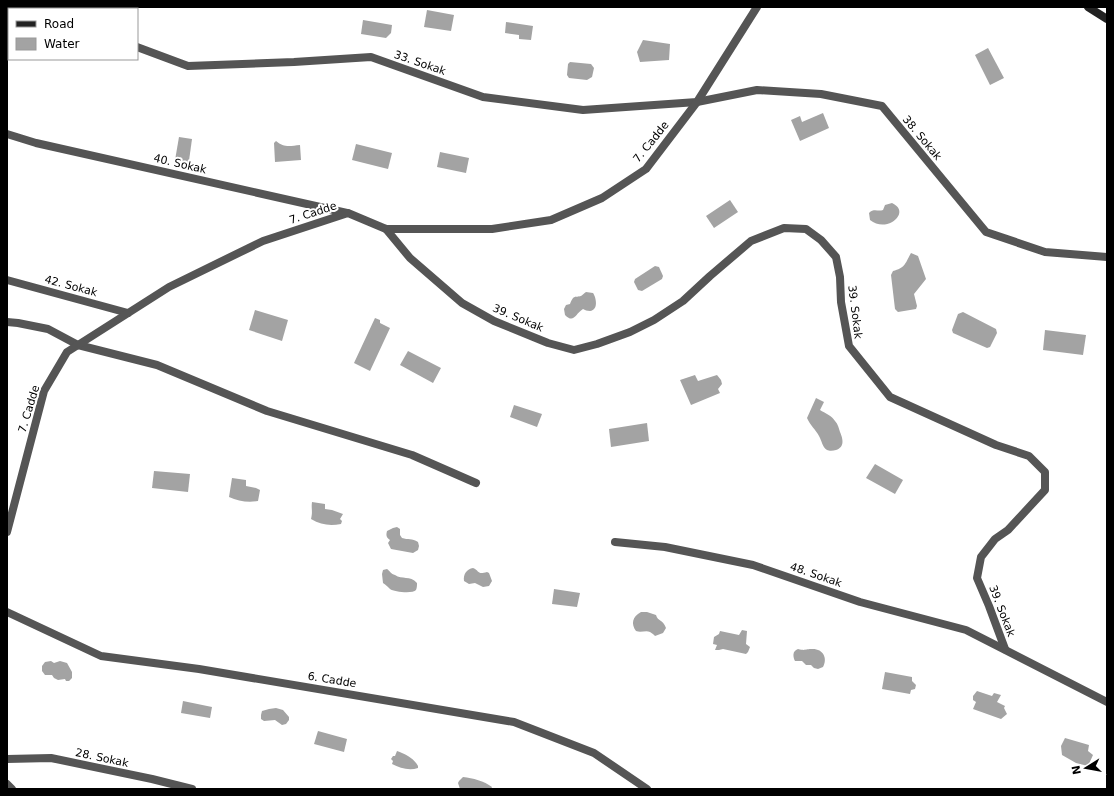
<svg xmlns="http://www.w3.org/2000/svg" width="1114" height="796" viewBox="0 0 1114 796" font-family="'DejaVu Sans',sans-serif">
	<style>
		.water { fill: #a3a3a3 }
		.lines { fill: none; stroke-linecap: round; stroke-linejoin: round }
		.service { stroke: #555; stroke-width: 8 }
		.minor { stroke: #555; stroke-width: 8 }
		.secondary { stroke: #222; stroke-width: 8 }
		.labels { text-anchor: middle; dominant-baseline: central; stroke-width: 4; stroke-linejoin: round; paint-order: stroke }
		.street-label { font-size: 11px; fill: #000; stroke: #fff }
	</style>
	<rect width="100%" height="100%" fill="#fff"/>
	<g class="water">
		<path d="M 427,10 L 454,15 L 451,31 L 424,27 Z"/>
		<path d="M 363,20 L 392,25 L 391,33 L 386,38 L 361,34 Z"/>
		<path d="M 506,22 L 533,26 L 531,40 L 519,39 L 519,35 L 505,33 Z"/>
		<path d="M 643,40 L 670,44 L 669,60 L 640,62 L 637,52 Z"/>
		<path d="M 988,48 L 1004,78 L 990,85 L 975,55 Z"/>
		<path d="M 570,62 L 591,64 L 594,68 L 592,77 L 587,80 L 569,78 L 567,75 L 568,64 Z"/>
		<path d="M 823,113 L 829,128 L 800,141 L 791,120 L 800,116 L 802,122 Z"/>
		<path d="M 179,137 L 192,139 L 188,168 L 174,166 Z"/>
		<path d="M 276,141 C 284,148 290,146 300,145 L 301,160 L 275,162 L 274,143 Z"/>
		<path d="M 356,144 L 392,153 L 388,169 L 352,160 Z"/>
		<path d="M 440,152 L 469,158 L 466,173 L 437,167 Z"/>
		<path d="M 730,200 L 738,212 L 714,228 L 706,216 Z"/>
		<path d="M 892,203 C 912,212 887,234 870,220 L 869,213 C 874,208 878,212 883,210 L 885,205 Z"/>
		<path d="M 911,253 L 918,256 L 926,279 L 914,294 L 917,306 L 916,309 L 898,312 L 895,309 L 891,275 L 893,271 C 905,268 905,264 911,253 Z"/>
		<path d="M 655,266 L 659,267 L 663,276 L 662,279 L 642,291 L 638,290 L 634,282 L 635,279 Z"/>
		<path d="M 586,292 L 593,293 C 596,297 599,310 590,311 C 587,311 585,310 583,309 C 575,314 574,324 565,315 L 564,309 L 566,305 L 570,304 C 574,294 575,298 581,296 C 583,295 584,293 586,292 Z"/>
		<path d="M 255,310 L 288,320 L 282,341 L 249,330 Z"/>
		<path d="M 963,312 L 996,329 L 997,333 L 990,347 L 987,348 L 953,333 L 952,330 L 958,314 Z"/>
		<path d="M 375,318 L 380,320 L 380,323 L 390,328 L 370,371 L 354,363 Z"/>
		<path d="M 1045,330 L 1086,335 L 1083,355 L 1043,350 Z"/>
		<path d="M 408,351 L 441,368 L 433,383 L 400,365 Z"/>
		<path d="M 695,375 L 698,381 L 717,375 L 721,380 L 722,384 L 718,389 L 720,393 L 691,405 L 680,380 Z"/>
		<path d="M 816,398 L 824,402 L 820,410 C 825,413 832,416 835,421 C 838,424 839,429 840,432 C 843,439 845,447 836,450 C 833,451 829,451 827,450 C 822,447 822,441 819,436 C 816,430 810,425 807,418 Z"/>
		<path d="M 514,405 L 542,414 L 537,427 L 510,417 Z"/>
		<path d="M 647,423 L 649,441 L 611,447 L 609,429 Z"/>
		<path d="M 875,464 L 903,480 L 895,494 L 866,478 Z"/>
		<path d="M 154,471 L 190,474 L 188,492 L 152,488 Z"/>
		<path d="M 232,478 L 246,480 L 246,486 L 256,488 L 260,490 L 258,501 C 248,503 238,501 229,497 Z"/>
		<path d="M 312,502 L 325,504 L 325,509 L 332,510 L 343,514 L 340,519 L 342,521 L 341,524 C 330,526 321,525 311,519 C 313,511 311,509 312,502 Z"/>
		<path d="M 397,527 L 400,529 L 400,535 L 402,538 C 408,540 412,538 418,542 L 419,546 L 418,550 L 413,553 L 391,549 L 388,543 L 390,540 C 386,537 386,535 387,531 L 393,528 Z"/>
		<path d="M 473,568 C 480,571 477,575 487,572 L 489,573 L 492,581 L 489,586 L 483,587 L 475,583 L 469,584 L 464,581 C 463,574 467,569 473,568 Z"/>
		<path d="M 387,569 C 390,571 391,574 395,575 C 402,580 410,575 417,583 C 417,585 417,588 416,590 C 413,594 394,592 390,589 C 388,587 386,585 383,583 L 382,574 L 383,570 Z"/>
		<path d="M 554,589 L 580,593 L 577,607 L 552,604 Z"/>
		<path d="M 641,612 L 647,612 L 656,615 C 658,622 663,619 666,628 L 663,633 L 655,636 C 654,635 652,633 650,632 C 646,630 641,633 636,631 C 631,624 632,617 641,612 Z"/>
		<path d="M 742,630 L 747,631 L 746,644 L 750,647 L 748,652 L 746,654 L 723,649 L 719,650 L 715,650 L 717,645 L 713,644 L 714,637 L 719,634 L 720,631 L 739,635 Z"/>
		<path d="M 798,649 C 806,651 805,649 811,649 C 823,648 828,658 823,667 L 818,669 L 814,668 L 811,665 L 806,665 L 802,661 L 795,661 C 793,657 792,651 798,649 Z"/>
		<path d="M 51,661 L 54,663 L 60,661 L 67,663 L 72,672 L 72,678 L 69,681 L 66,681 L 65,679 L 58,680 L 54,678 L 52,675 L 45,675 L 42,671 L 42,666 L 45,662 Z"/>
		<path d="M 885,672 L 912,677 L 912,681 L 916,685 L 915,689 L 911,690 L 910,694 L 882,689 Z"/>
		<path d="M 977,691 L 992,696 L 994,693 L 1001,695 L 997,702 L 1005,706 L 1004,708 L 1007,714 L 1001,719 L 973,709 L 976,702 L 973,700 L 973,696 Z"/>
		<path d="M 183,701 L 212,707 L 210,718 L 181,713 Z"/>
		<path d="M 276,708 L 283,710 L 289,717 L 289,720 L 286,724 L 282,725 L 275,720 L 264,721 L 261,719 L 261,715 L 262,711 L 269,709 Z"/>
		<path d="M 318,731 L 347,739 L 344,752 L 314,744 Z"/>
		<path d="M 1065,738 L 1089,745 L 1088,751 L 1093,755 L 1088,766 L 1076,763 L 1062,755 L 1061,746 Z"/>
		<path d="M 397,751 C 405,754 414,758 418,766 L 418,768 C 409,771 400,768 392,764 L 393,761 L 391,759 L 393,756 L 395,756 Z"/>
		<path d="M 463,777 C 473,778 484,781 492,787 L 491,789 L 460,789 L 458,783 L 459,781 Z"/>
	</g>
	<g class="lines">
		<path class="service" d="M 7,322 L 18,323 L 48,329 L 78,345"/>
		<g class="minor">
			<path d="M 22,7 L 28,9"/>
			<path d="M 137,47 L 188,66 L 294,62 L 371,57 L 483,97 L 583,110 L 697,102 L 757,90 L 821,94 L 882,106 L 986,232 L 1045,252 L 1107,257"/>
			<path d="M 7,134 L 36,143 L 347,213"/>
			<path d="M 386,229 L 410,258 L 462,303 L 494,321 L 548,343 L 574,350 L 597,344 L 630,332 L 654,320 L 683,301 L 710,276 L 751,241 L 784,228 L 806,229 L 821,240 L 836,257 L 840,277 L 841,302 L 849,346 L 890,397 L 996,445 L 1029,456 L 1045,472 L 1045,490 L 1008,530 L 995,539 L 981,557 L 977,578 L 989,606 L 1005,649"/>
			<path d="M 7,280 L 128,313"/>
			<path d="M 78,345 L 157,365 L 267,411 L 412,455 L 476,483"/>
			<path d="M 7,532 L 44,391 L 67,352 L 169,287 L 263,241 L 348,213 L 386,229 L 492,229 L 551,220 L 602,198 L 646,169 L 697,102 L 757,7"/>
			<path d="M 615,542 L 665,547 L 753,565 L 860,602 L 966,630 L 1107,702"/>
			<path d="M 7,612 L 101,656 L 199,669 L 514,722 L 594,753 L 647,789"/>
			<path d="M 7,759 L 51,758 L 152,779 L 192,789"/>
			<path d="M 7,784 L 12,789"/>
		</g>
		<path class="secondary" d="M 1088,7 L 1107,19"/>
	</g>
	<g class="labels">
		<g class="street-label">
			<text transform="translate(420 63) rotate(19)">33. Sokak</text>
			<text transform="translate(922 138) rotate(50)">38. Sokak</text>
			<text transform="translate(651 142) rotate(-51)">7. Cadde</text>
			<text transform="translate(180 164) rotate(13)">40. Sokak</text>
			<text transform="translate(313 213) rotate(-18)">7. Cadde</text>
			<text transform="translate(71 286) rotate(15)">42. Sokak</text>
			<text transform="translate(855 312) rotate(83)">39. Sokak</text>
			<text transform="translate(518 318) rotate(23)">39. Sokak</text>
			<text transform="translate(29 409) rotate(-73)">7. Cadde</text>
			<text transform="translate(816 575) rotate(19)">48. Sokak</text>
			<text transform="translate(1002 611) rotate(69)">39. Sokak</text>
			<text transform="translate(332 680) rotate(9)">6. Cadde</text>
			<text transform="translate(102 758) rotate(12)">28. Sokak</text>
		</g>
	</g>
	<rect width="1114" height="796" fill="none" stroke="#000000" stroke-width="16"/>
	<rect x="8" y="8" width="130" height="52" fill="#ffffff" stroke="#999999"/>
	<rect x="16" y="21" width="20" height="6" fill="#222222" stroke="#999999"/>
	<text x="44" y="28" font-size="12" fill="#000000">Road</text>
	<rect x="16" y="38" width="20" height="12" fill="#a3a3a3" stroke="#999999"/>
	<text x="44" y="48" font-size="12" fill="#000000">Water</text>
	<g transform="translate(1086 768) rotate(259)" stroke="#ffffff" stroke-width="3" paint-order="stroke">
	<path d="M0-3L7 15L0 10L-7 15Z" fill="#000000"/>
	<text y="-6" font-size="11" font-weight="bold" text-anchor="middle" fill="#000000">N</text>
	</g>
</svg>
